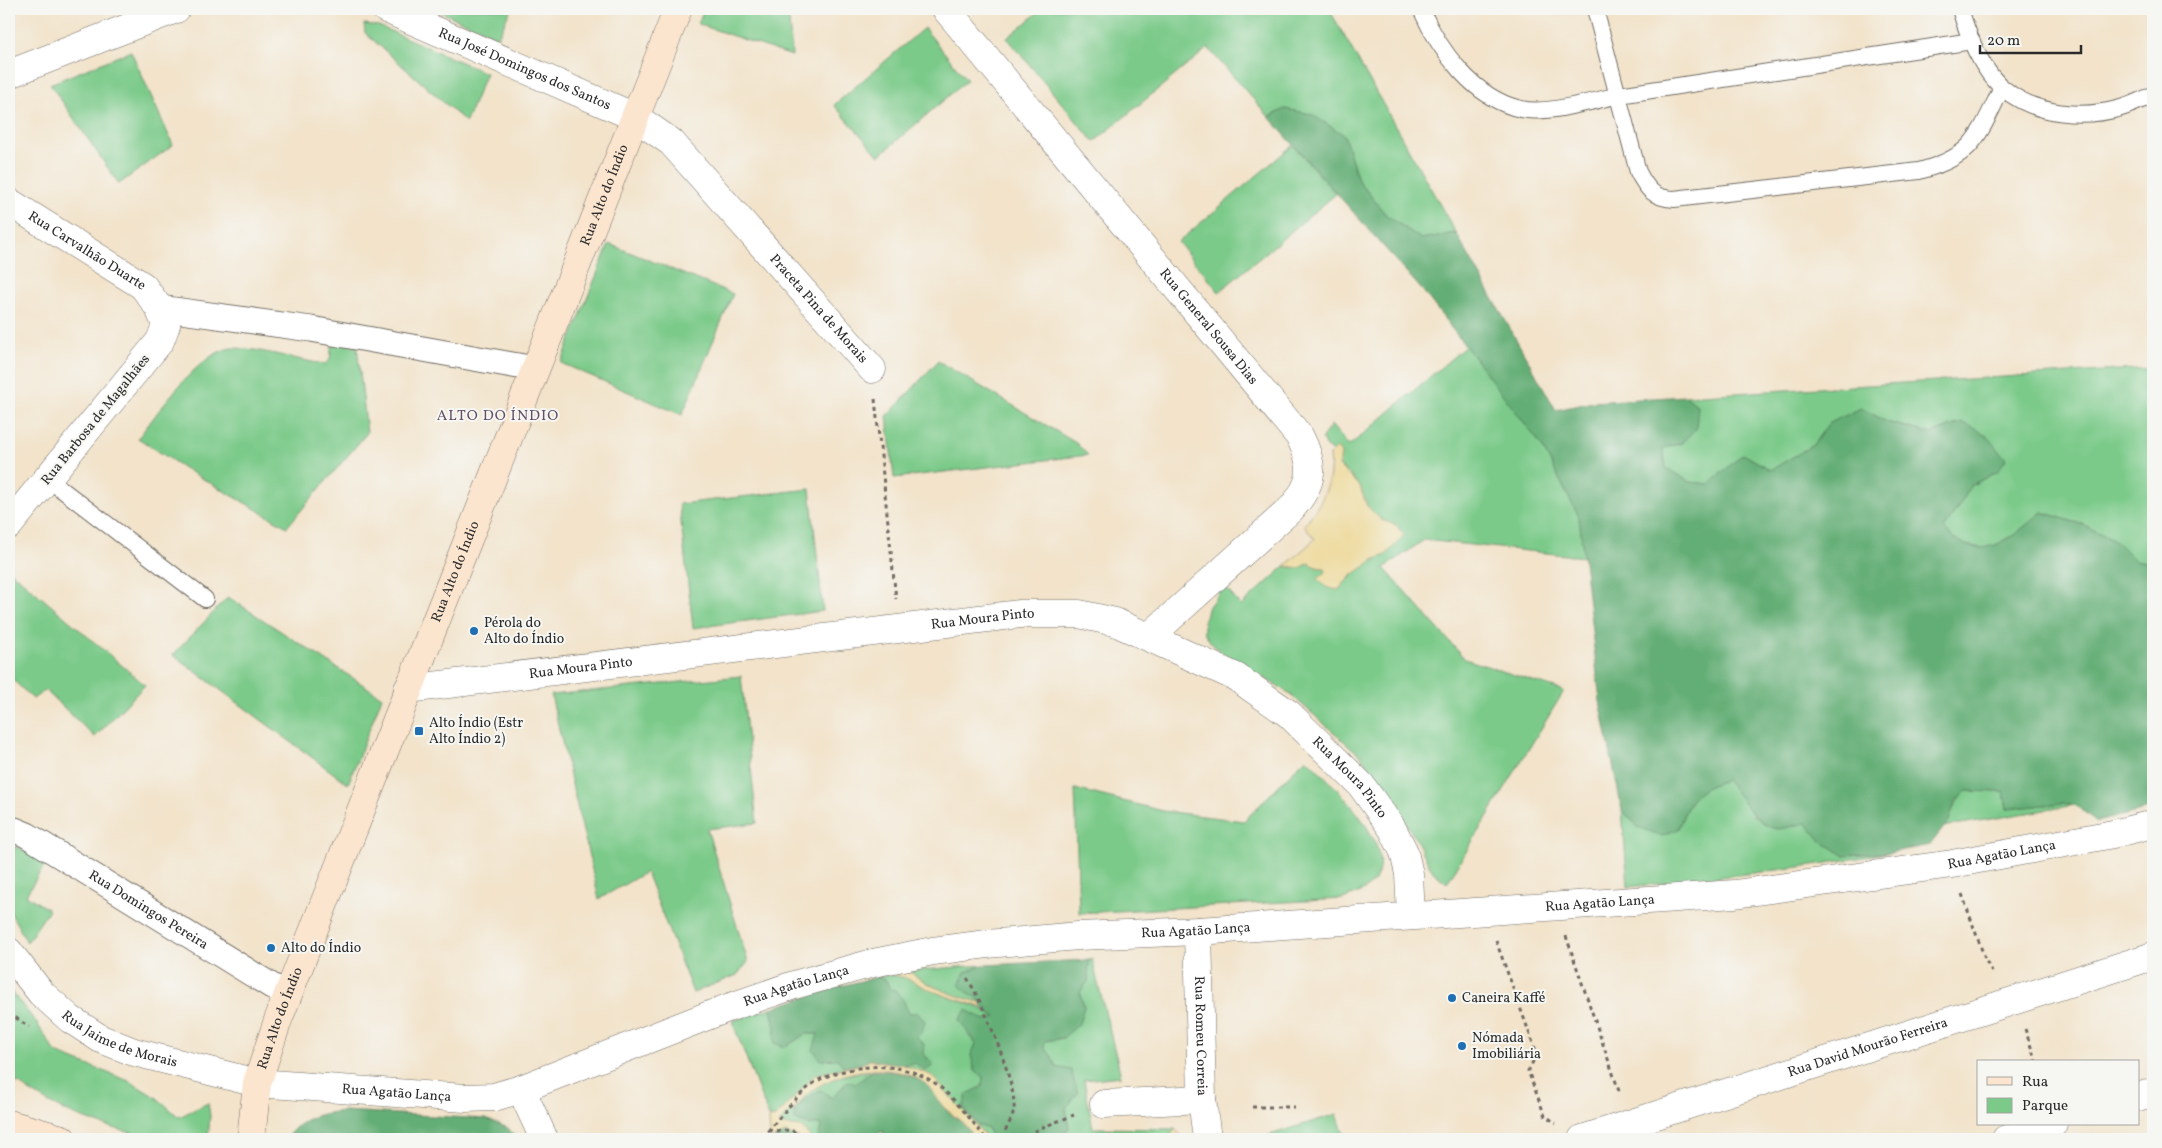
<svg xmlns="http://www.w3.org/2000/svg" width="2162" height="1148" viewBox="0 0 2162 1148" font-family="Vollkorn,serif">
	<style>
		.green { fill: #7bca8a; stroke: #537a5a }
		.forest { fill: #64ae76; stroke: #486c50 }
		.sand { fill: #eeda9e; stroke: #8c8264 }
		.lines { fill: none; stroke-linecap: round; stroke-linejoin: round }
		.service-casing { stroke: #716b63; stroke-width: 18 }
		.pedestrian-casing { stroke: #716b63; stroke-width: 27 }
		.minor-casing { stroke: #716b63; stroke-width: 29 }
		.secondary-casing { stroke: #716b63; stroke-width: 29 }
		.path { stroke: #716b63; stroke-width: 3; stroke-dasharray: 4 4; stroke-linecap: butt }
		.service { stroke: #fff; stroke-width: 16 }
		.pedestrian { stroke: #fff; stroke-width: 25 }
		.minor { stroke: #fff; stroke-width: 28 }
		.secondary { stroke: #fbe5cf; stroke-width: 28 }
		.poi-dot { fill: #1f6fb2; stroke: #f6f6f2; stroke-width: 2 }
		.labels { text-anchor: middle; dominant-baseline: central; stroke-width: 4; stroke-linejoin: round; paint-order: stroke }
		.street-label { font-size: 14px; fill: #2b2b2b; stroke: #f6f6f2 }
		.poi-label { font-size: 14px; fill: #2b2b2b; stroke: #f6f6f2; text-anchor: start }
		.neighbourhood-label { font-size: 15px; letter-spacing: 1px; fill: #634f64; stroke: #f6f6f2 }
	</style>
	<rect width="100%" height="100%" fill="#f6f6f2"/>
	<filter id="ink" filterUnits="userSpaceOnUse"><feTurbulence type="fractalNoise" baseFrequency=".02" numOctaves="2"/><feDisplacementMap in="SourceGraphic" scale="10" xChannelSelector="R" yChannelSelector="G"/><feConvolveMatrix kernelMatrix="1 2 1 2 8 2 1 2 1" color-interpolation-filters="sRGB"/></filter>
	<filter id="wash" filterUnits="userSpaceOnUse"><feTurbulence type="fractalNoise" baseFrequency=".0096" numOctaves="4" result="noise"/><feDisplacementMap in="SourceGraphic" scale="20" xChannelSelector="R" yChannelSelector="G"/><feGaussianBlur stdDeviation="1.12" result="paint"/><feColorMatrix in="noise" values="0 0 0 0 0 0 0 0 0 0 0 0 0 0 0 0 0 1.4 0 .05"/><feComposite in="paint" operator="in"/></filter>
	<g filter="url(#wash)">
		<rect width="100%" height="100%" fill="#f2e3ca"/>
		<g class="green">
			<path d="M 434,9 L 511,9 L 498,37 Z"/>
			<path d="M 704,9 L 788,9 L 792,56 L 698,24 Z"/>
			<path d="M 1042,9 L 1173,9 L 1176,11 L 1179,9 L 1329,9 L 1456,233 L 1421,239 L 1386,215 L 1358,180 L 1344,135 L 1311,114 L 1285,109 L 1269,117 L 1208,48 L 1094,142 L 1007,38 Z"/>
			<path d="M 364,24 L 379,26 L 486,73 L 466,122 L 365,33 Z"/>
			<path d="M 924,28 L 967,80 L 879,156 L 834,105 Z"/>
			<path d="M 131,51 L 173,145 L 119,184 L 50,84 Z"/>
			<path d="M 1293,145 L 1336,194 L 1219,292 L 1178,242 Z"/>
			<path d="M 609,244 L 733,294 L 682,415 L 561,363 Z"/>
			<path d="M 332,342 L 357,346 L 367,433 L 287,527 L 184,468 L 138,438 C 158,413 203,345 237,348 C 267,350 295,360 325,364 L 330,359 Z"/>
			<path d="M 1467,345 L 1542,446 L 1579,517 L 1584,557 L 1424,540 L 1384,568 L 1465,659 L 1564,691 L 1447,883 L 1433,872 L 1416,839 L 1362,757 L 1289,693 L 1221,652 L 1211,643 L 1204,632 L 1204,620 L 1207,609 L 1224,586 L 1241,606 L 1285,566 L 1300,568 L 1309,563 L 1316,567 L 1325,568 L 1327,572 L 1319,579 L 1338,590 C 1352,575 1367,561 1386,555 L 1396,525 L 1381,520 L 1367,506 L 1360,487 L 1348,473 L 1339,466 L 1337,449 L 1333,452 L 1325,446 L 1322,438 L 1331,425 L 1349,446 Z"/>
			<path d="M 938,361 L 1076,443 L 1088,455 L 894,478 L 887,416 Z"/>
			<path d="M 2153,368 L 2153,563 L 2135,560 L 2117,542 L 2084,525 L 2042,512 L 2014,535 L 1988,549 L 1960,544 L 1944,529 L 1972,485 L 1998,471 L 1962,422 L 1931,434 L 1887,422 L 1861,408 L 1828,424 L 1813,445 L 1771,470 L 1743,454 L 1709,484 L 1690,482 L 1666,468 L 1663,448 L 1682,443 L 1698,406 L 1685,396 Z"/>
			<path d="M 810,489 L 823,611 L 693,628 L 679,504 Z"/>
			<path d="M 9,570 L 145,685 L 95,737 L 45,690 L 33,699 L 9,676 Z"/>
			<path d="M 228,597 L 382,697 L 348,784 L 173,655 Z"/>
			<path d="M 741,676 L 757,823 L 707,829 L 748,962 L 737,975 L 693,993 L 646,872 L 599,899 L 551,695 Z"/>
			<path d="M 1306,758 C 1330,782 1414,857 1364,890 C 1358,894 1350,896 1343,899 L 1079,913 L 1075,789 L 1163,811 L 1244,821 Z"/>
			<path d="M 1726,780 L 1741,796 L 1754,817 L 1806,823 C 1838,861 1847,855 1893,852 C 1805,868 1717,878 1628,887 L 1622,810 L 1638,827 L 1678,829 C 1690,798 1694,790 1726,780 Z"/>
			<path d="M 1966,791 L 2004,792 L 2007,809 L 2063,803 L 2075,805 L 1943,827 C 1954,814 1951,805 1966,791 Z"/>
			<path d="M 14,847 L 20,848 L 46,863 L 26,895 L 49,910 L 27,942 L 9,910 L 9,848 Z"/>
			<path d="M 1092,959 L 1121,1076 L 1084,1080 L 1093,1128 L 1175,1129 L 1171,1135 L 1160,1139 L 1155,1134 L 1146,1139 L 1059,1139 L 1069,1128 C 1066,1105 1060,1064 1044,1048 L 1045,1041 L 1063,1038 L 1084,1007 L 1080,992 L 1088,981 L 1089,960 Z"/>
			<path d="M 984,965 L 965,972 L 967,992 L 978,998 L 980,1002 C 958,998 925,985 909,971 Z"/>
			<path d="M 890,975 C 909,975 920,987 938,993 C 958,1001 978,1005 996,1017 L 985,1020 L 966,1011 L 968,1035 L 976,1044 L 971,1055 L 975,1071 L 983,1077 L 982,1087 L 967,1094 L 978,1125 L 988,1129 L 992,1139 L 988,1139 L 931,1075 L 904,1065 L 929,1059 L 923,1054 L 903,1000 L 890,989 L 886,980 L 877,977 Z"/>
			<path d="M 9,989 L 36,1022 L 56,1053 L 129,1081 L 157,1098 L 179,1117 L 208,1103 L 210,1116 L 208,1139 C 193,1139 177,1141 162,1139 C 111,1130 58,1114 17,1082 L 9,1091 Z"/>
			<path d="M 771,1008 L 775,1027 L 775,1043 L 786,1047 L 805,1034 L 818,1034 L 844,1067 L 815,1075 L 776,1117 L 769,1117 L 732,1021 Z"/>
			<path d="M 872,1071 L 857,1083 L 847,1082 L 809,1125 L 821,1125 L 819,1136 L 822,1139 L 812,1139 L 801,1127 L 779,1125 C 783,1116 788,1115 795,1109 C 799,1104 803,1098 807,1094 C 825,1077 849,1074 872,1071 Z"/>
			<path d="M 1337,1114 L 1345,1139 L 1257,1139 Z"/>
		</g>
		<g class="forest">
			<path d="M 1285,109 L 1311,114 L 1344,135 L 1358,180 L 1386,215 L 1421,239 L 1456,233 L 1556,410 L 1593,402 L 1685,396 L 1698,406 L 1696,429 L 1681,443 L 1663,448 L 1666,468 L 1690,482 L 1709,484 L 1743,454 L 1771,470 L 1813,445 L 1828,424 L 1861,408 L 1887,422 L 1931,434 L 1962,422 L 1987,435 L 2006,459 L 1998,471 L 1972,485 L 1944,529 C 1981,567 2009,540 2042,512 L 2084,525 L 2117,542 L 2135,560 L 2153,563 L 2153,808 L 2097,822 L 2075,805 L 2063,803 L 2007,809 L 2004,792 L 1966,791 L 1955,802 L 1949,821 L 1930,845 L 1893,852 L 1844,855 L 1821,841 L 1806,823 C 1797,825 1788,828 1779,829 C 1757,829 1739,793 1726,780 C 1694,790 1690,798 1678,829 L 1662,836 L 1638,827 L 1622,810 L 1600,701 L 1579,517 L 1542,446 L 1423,291 L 1269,117 Z"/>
			<path d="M 1089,960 L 1088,981 L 1080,992 L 1084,1007 L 1079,1024 L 1063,1038 L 1045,1041 L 1044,1048 L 1051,1055 L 1056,1067 L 1071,1070 L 1078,1093 L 1066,1108 L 1069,1128 L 1059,1139 L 992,1139 L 988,1129 L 978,1125 L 963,1108 L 967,1094 L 982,1087 L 983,1077 L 975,1071 L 971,1055 L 976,1044 L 959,1020 L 966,1010 L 985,1020 L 996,1017 L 983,1008 L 978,998 L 967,992 L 959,985 L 965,972 L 984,965 Z"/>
			<path d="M 877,977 L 886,980 L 890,989 L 895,990 L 903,1000 L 909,1013 L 918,1013 L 925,1021 L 922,1032 L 917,1037 L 924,1044 L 923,1054 L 934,1065 L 925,1071 L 915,1063 L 904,1065 L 870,1060 L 862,1064 L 844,1067 L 838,1059 L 821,1060 L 813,1050 L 818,1034 L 805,1034 L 785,1047 L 774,1043 L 775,1027 L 771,1008 L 841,986 Z"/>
			<path d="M 872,1071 C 897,1071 919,1074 937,1094 C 941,1099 942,1107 947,1111 C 958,1120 968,1124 973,1139 L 883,1139 L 884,1131 L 876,1135 L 874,1139 L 822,1139 L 819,1137 L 821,1125 L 809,1125 L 795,1120 L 794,1110 L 807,1098 L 821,1090 L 832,1098 L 847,1082 L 857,1083 Z"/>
			<path d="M 345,1111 L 486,1119 L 508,1128 L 516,1139 L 288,1139 L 287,1137 C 302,1117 321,1113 345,1111 Z"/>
			<path d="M 785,1133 L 801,1139 L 774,1139 Z"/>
		</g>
		<g class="sand">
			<path d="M 1337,448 L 1341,453 L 1339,466 L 1360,487 L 1367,506 L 1381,520 L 1396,525 L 1404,535 L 1386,555 L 1375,559 L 1351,576 L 1338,590 L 1326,587 L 1318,579 L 1326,572 L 1325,568 L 1316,567 L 1309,563 L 1300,568 L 1285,566 L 1315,539 L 1304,525 C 1322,503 1333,484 1330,455 Z"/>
			<path d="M 909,971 C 925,985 958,998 980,1002 L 983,1008 C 968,1002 953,999 938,993 C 920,987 910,976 890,975 Z"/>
			<path d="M 870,1060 L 904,1065 L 931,1075 L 988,1139 L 973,1139 C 968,1125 959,1120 948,1111 C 938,1104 934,1088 920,1080 C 888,1061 839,1070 810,1092 C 804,1096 800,1103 795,1109 C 788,1115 783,1116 779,1125 L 801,1127 L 812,1139 L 801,1139 L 786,1133 L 770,1139 L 769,1118 L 776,1117 L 815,1075 L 862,1064 Z"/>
			<path d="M 1175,1129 L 1184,1139 L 1160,1139 L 1171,1135 Z"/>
		</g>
	</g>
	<g filter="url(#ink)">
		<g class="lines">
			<defs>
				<g id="service">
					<path d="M 1421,9 C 1439,50 1474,99 1521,109 C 1545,115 1594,101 1619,95 L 1972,41"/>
					<path d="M 1595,9 L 1638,172 C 1647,189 1653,198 1674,199 L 1919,171 C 1975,156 1978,136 2002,88"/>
					<path d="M 1960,9 C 1968,35 1981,71 2004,89 C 2035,115 2083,119 2121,108 C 2132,105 2143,99 2153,95"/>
					<path d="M 48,479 L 205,599"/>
				</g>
				<g id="pedestrian">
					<path d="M 159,308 L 311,329 L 535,369"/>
					<path id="s1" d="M 9,832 L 15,830 L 27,835 L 288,996"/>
				</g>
				<g id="minor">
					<path id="s2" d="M 386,9 L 635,117 L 671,142 L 872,369"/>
					<path id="s3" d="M 946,9 L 1300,437 C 1315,467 1314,482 1292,508 L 1150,636"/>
					<path d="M 9,74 L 176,9"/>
					<path id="s4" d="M 9,202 L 143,286 L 159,308 L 166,325 L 160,341 L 9,525"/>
					<path id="s5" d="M 408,689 L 1020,614 L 1079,614 L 1115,622 L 1236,677 L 1289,714 L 1361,785 L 1392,828 L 1404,852 L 1409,874 L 1411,916"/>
					<path id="s6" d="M 1198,931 L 1202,1099 L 1207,1139"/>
					<path id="s7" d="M 9,952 L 41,993 L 70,1019 L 101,1039 L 134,1052 L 257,1083 L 465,1098 L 494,1097 L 521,1089 L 725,1009 L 794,985 L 873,963 L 933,951 L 987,944 L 1078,936 L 1198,931 L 1735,894 L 1952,864 L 2113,834 L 2153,824"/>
					<path d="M 521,1089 L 544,1139"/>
					<path d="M 2138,1097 L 2153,1092"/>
					<path d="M 1104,1104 L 1202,1099"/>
					<path id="s8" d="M 1582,1139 L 2153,956"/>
					<path d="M 2006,1139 L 2053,1124"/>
				</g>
				<g id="secondary">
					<path d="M 9,1124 L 62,1139"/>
					<path id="s9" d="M 251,1139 L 257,1083 L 278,1020 L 678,9"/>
				</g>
			</defs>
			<use href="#service" class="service-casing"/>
			<use href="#pedestrian" class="pedestrian-casing"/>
			<use href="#minor" class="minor-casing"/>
			<use href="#secondary" class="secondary-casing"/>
			<g class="path">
				<path d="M 875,399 L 896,599"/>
				<path d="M 1962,894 L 1985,959 L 1993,974"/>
				<path d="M 1566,936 L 1620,1094"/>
				<path d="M 1496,941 L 1537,1054 L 1528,1071 L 1545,1116 L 1556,1123"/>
				<path d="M 967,978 C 982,1000 1016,1082 1014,1108 C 1014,1117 1005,1130 1001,1139"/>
				<path d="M 9,1013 L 29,1027"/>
				<path d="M 2025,1029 L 2036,1062"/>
				<path d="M 9,1084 L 12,1088"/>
				<path d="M 1252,1107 L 1295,1107"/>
				<path d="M 768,1131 C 782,1115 804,1086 823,1078 C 860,1062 909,1061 940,1087 C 958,1102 972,1121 986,1139"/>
				<path d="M 768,1131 L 791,1130 L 807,1139"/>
				<path d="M 1020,1139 L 1043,1127 L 1074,1115"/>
			</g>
			<use href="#service" class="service"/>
			<use href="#pedestrian" class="pedestrian"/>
			<use href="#minor" class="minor"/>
			<use href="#secondary" class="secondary"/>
		</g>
	</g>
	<g class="poi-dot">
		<circle cx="474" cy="631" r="5"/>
		<rect x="414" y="726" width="10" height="10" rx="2.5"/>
		<circle cx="271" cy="948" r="5"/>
		<circle cx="1452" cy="998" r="5"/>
		<circle cx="1462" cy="1046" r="5"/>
	</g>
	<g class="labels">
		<g class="street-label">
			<text stroke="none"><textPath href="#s2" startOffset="151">Rua José Domingos dos Santos</textPath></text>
			<text stroke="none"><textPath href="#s9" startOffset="1010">Rua Alto do Índio</textPath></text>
			<text stroke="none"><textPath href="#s4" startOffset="92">Rua Carvalhão Duarte</textPath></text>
			<text stroke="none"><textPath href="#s2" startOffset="538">Praceta Pina de Morais</textPath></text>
			<text stroke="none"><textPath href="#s3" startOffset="412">Rua General Sousa Dias</textPath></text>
			<text transform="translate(96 420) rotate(-51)">Rua Barbosa de Magalhães</text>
			<text stroke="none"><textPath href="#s9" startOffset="605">Rua Alto do Índio</textPath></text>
			<text stroke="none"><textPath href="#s5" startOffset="579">Rua Moura Pinto</textPath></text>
			<text stroke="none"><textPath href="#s5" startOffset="174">Rua Moura Pinto</textPath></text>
			<text stroke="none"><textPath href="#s5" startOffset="998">Rua Moura Pinto</textPath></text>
			<text stroke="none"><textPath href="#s7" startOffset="2065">Rua Agatão Lança</textPath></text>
			<text stroke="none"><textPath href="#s7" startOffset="1660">Rua Agatão Lança</textPath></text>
			<text stroke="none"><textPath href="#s1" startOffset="162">Rua Domingos Pereira</textPath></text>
			<text stroke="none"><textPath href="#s7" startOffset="1255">Rua Agatão Lança</textPath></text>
			<text stroke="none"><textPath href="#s7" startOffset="850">Rua Agatão Lança</textPath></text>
			<text stroke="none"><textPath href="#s9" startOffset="125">Rua Alto do Índio</textPath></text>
			<text stroke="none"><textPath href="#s6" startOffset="105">Rua Romeu Correia</textPath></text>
			<text stroke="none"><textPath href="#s7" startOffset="145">Rua Jaime de Morais</textPath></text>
			<text stroke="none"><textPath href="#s8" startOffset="300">Rua David Mourão Ferreira</textPath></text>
			<text stroke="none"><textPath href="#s7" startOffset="430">Rua Agatão Lança</textPath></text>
		</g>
		<g class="poi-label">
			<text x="484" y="623">Pérola do<tspan x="484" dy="16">Alto do Índio</tspan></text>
			<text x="429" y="723">Alto Índio (Estr<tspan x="429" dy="16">Alto Índio 2)</tspan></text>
			<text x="281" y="948">Alto do Índio</text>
			<text x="1462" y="998">Caneira Kaffé</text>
			<text x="1472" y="1038">Nómada<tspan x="1472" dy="16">Imobiliária</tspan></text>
		</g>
		<g class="neighbourhood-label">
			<text x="498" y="416">ALTO DO ÍNDIO</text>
		</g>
	</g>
	<rect width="2162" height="1148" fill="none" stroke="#f6f6f2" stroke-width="30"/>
	<rect x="1977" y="1060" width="162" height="65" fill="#f6f6f2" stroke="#a5a5a2"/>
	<rect x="1987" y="1077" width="25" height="8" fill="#fbe5cf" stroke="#a5a5a2"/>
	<text x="2022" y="1086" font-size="15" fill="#2b2b2b">Rua</text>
	<rect x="1987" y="1098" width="25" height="15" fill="#7bca8a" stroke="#a5a5a2"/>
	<text x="2022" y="1110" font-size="15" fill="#2b2b2b">Parque</text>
	<path d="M1980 45v8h101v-8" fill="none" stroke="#2b2b2b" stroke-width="2.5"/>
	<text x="1987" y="45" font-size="15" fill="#2b2b2b" stroke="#f6f6f2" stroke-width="4" paint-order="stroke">20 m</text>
</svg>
